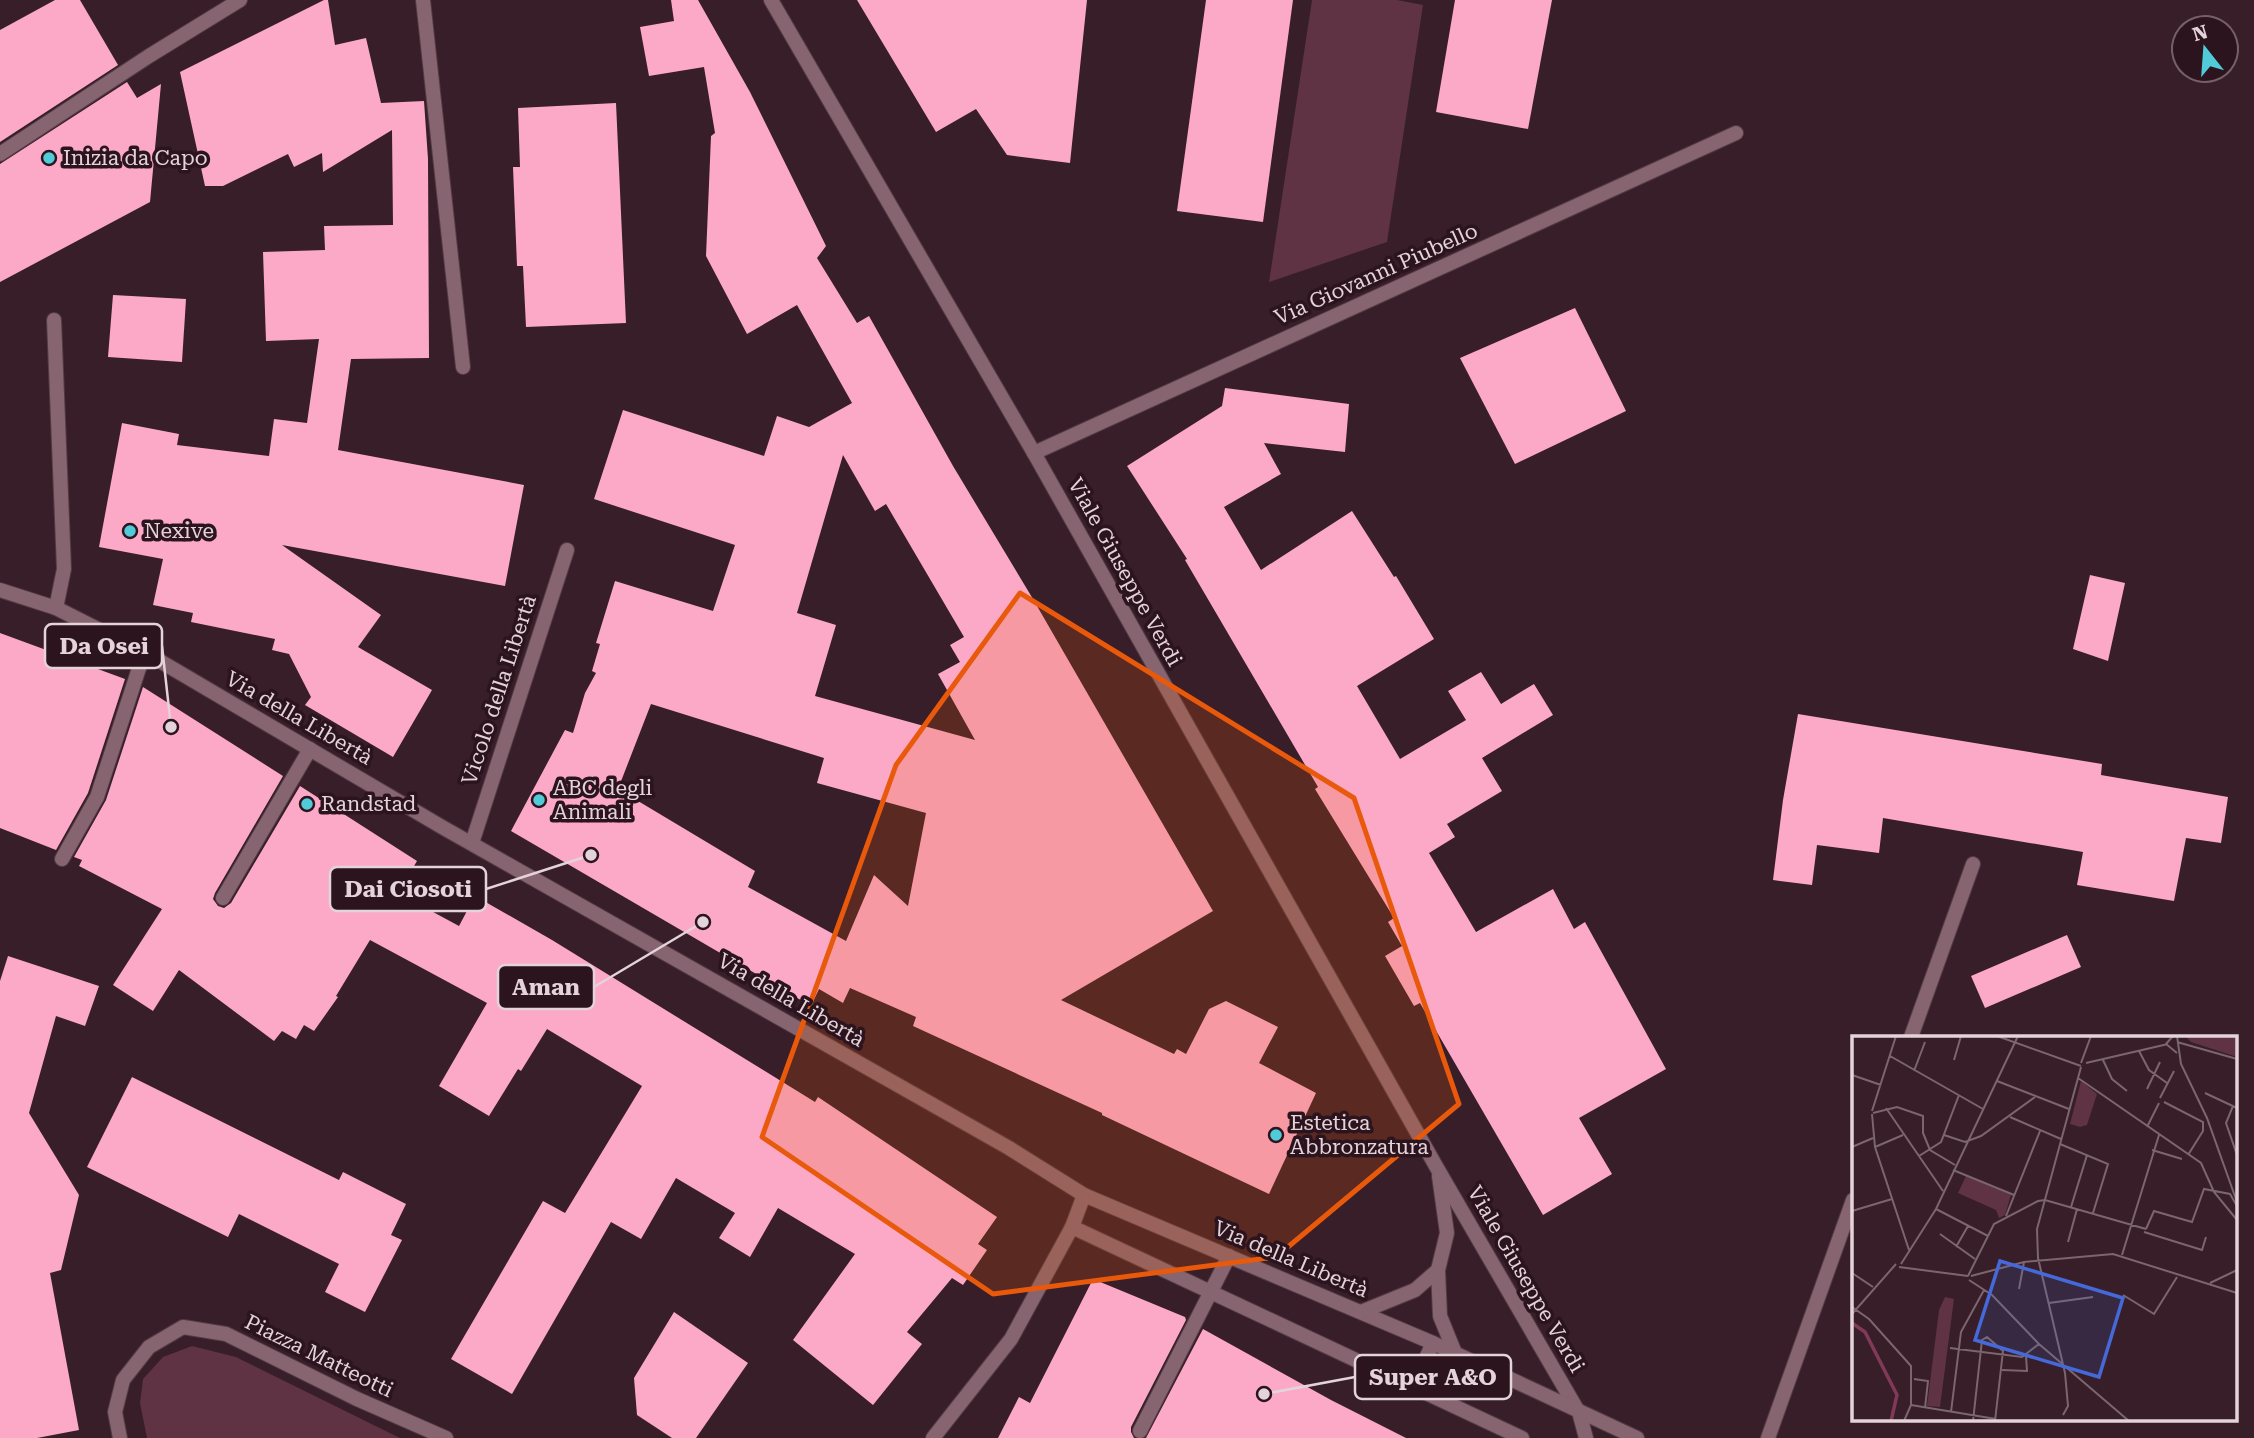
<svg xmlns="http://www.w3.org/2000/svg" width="2254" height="1438" viewBox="0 0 2254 1438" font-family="'Roboto Serif',serif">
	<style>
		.green { fill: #5f3244 }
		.building { fill: #fca9c8; fill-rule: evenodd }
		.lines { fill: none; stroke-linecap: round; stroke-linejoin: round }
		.service-casing { stroke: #533b44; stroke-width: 16 }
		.minor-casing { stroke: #533b44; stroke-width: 16 }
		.tertiary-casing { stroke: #533b44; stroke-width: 16 }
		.service { stroke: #866470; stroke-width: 14 }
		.minor { stroke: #866470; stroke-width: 14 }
		.tertiary { stroke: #866470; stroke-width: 14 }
		.marked { fill: #e8590c; fill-opacity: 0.2; stroke: #e8590c; stroke-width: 5; stroke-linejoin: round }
		.poi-dot { fill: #52cbd8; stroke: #2c141e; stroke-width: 2.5 }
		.labels { text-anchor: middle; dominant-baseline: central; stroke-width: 7; stroke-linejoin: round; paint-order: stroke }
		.poi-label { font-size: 21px; fill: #e4d3d8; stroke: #2c141e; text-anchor: start }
		.street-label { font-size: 21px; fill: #e4d3d8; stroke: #2c141e }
		.inset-river { fill: none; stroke: #813958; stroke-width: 3.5 }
		.inset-road { fill: none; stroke: #7c666e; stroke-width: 2 }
		.view { fill: #4569d8; fill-opacity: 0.15; stroke: #4569d8; stroke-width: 3.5 }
		.inset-edge { fill: none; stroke: #e4d3d8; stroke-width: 3.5 }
		.leader { fill: none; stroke: #e4d3d8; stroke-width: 2.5 }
		.callout-dot { fill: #e4d3d8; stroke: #2c141e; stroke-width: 2.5 }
		.callout { fill: #2c141e; stroke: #e4d3d8; stroke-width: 2.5 }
		.callout-label { font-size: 23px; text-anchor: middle; font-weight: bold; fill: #e4d3d8 }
	</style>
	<rect width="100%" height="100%" fill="#371e28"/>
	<g class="green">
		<path d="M 1312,0 L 1397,0 L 1423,5 L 1387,242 L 1269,282 Z"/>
		<path d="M 192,1346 L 236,1357 L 400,1438 L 147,1438 L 140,1403 L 143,1379 L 163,1357 Z"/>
	</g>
	<g class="building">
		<path d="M 55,0 L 80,0 L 118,65 L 0,142 L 0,30 Z"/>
		<path d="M 324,0 L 328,0 L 335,45 L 366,38 L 381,103 L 424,101 L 428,159 L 429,358 L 351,359 L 338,450 L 524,485 L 505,586 L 282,545 L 381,615 L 358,647 L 432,690 L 393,757 L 305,705 L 311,697 L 289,654 L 272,650 L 275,639 L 191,622 L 193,613 L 153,605 L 163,559 L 99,547 L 122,423 L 179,434 L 177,445 L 269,456 L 274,419 L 307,423 L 319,339 L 266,341 L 263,252 L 325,250 L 324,226 L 393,225 L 392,130 L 323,172 L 322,153 L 294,167 L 288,154 L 223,186 L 205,186 L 180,72 Z"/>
		<path d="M 671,0 L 698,0 L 750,92 L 826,246 L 817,258 L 857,323 L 869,316 L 953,466 L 1033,599 L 1213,911 L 1061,1000 L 1174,1054 L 1177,1049 L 1186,1054 L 1209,1009 L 1226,1001 L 1278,1027 L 1259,1063 L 1316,1093 L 1269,1194 L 1102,1115 L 1102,1113 L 913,1026 L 916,1017 L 850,988 L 843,1003 L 819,989 L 811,1006 L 511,831 L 565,730 L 573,733 L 585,693 L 596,673 L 592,671 L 600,644 L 596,643 L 615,581 L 713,611 L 735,545 L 594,499 L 623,410 L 764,456 L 777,416 L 809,427 L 852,403 L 797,305 L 747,334 L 706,256 L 711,136 L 715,133 L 704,67 L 649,76 L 640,27 L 674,21 ZM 843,455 L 875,511 L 886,504 L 964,637 L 950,645 L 960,662 L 938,674 L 975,740 L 815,696 L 836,625 L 797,613 ZM 651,704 L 824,758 L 817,783 L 926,813 L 908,906 L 874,875 L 846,941 L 748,887 L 755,871 L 618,789 Z"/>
		<path d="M 857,0 L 1087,0 L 1070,163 L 1007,155 L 976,109 L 936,132 Z"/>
		<path d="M 1206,0 L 1293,0 L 1263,222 L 1177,211 Z"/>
		<path d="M 1455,0 L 1552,0 L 1528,129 L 1436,112 Z"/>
		<path d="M 127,82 L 137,98 L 161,84 L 150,202 L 0,282 L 0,164 Z"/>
		<path d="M 616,103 L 626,323 L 526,327 L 523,266 L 517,266 L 513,167 L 520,167 L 518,108 Z"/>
		<path d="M 113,295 L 186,299 L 182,362 L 108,357 Z"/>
		<path d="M 1575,308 L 1626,411 L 1515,464 L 1460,358 Z"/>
		<path d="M 1225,388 L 1349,404 L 1345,452 L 1264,443 L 1281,474 L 1224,507 L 1261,570 L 1352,511 L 1394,577 L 1396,576 L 1434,639 L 1357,686 L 1400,759 L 1466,720 L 1448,691 L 1481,672 L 1501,704 L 1534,684 L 1553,715 L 1482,758 L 1502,791 L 1447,824 L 1455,837 L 1429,853 L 1476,932 L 1553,889 L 1574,929 L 1585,922 L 1666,1069 L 1579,1118 L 1612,1174 L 1543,1215 L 1420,1003 L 1414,1006 L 1385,956 L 1402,946 L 1388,922 L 1394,918 L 1315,789 L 1318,787 L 1185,560 L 1187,559 L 1127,466 L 1222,406 Z"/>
		<path d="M 2090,575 L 2125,583 L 2108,661 L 2073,649 Z"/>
		<path d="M 0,633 L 125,679 L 88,793 L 56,850 L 0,828 Z"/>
		<path d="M 143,687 L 283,776 L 215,893 L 213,899 L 218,906 L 224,908 L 231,903 L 300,786 L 417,861 L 398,893 L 459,926 L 475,896 L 552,940 L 815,1102 L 818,1097 L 997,1217 L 978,1244 L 987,1250 L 963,1285 L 952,1278 L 907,1332 L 922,1344 L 873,1405 L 793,1340 L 855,1254 L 778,1208 L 750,1257 L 719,1238 L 735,1213 L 676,1178 L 641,1239 L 611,1222 L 512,1394 L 451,1359 L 543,1201 L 565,1213 L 642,1086 L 547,1029 L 521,1071 L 518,1069 L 489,1116 L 439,1086 L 487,1003 L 370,940 L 336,996 L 338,997 L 314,1031 L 304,1025 L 296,1039 L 282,1031 L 274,1041 L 179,970 L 153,1011 L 113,985 L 162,909 L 79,866 L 82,860 L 74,857 L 106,800 Z"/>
		<path d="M 1798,714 L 2102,764 L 2101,775 L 2228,797 L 2221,843 L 2186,838 L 2174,901 L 2077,885 L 2083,852 L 1883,818 L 1879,853 L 1817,845 L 1812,885 L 1773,880 L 1783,800 Z"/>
		<path d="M 2067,935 L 2081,967 L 1985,1008 L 1971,976 Z"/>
		<path d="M 8,956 L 99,986 L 85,1026 L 56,1016 L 29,1113 L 79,1195 L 61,1270 L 50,1273 L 79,1430 L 37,1438 L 0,1438 L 0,981 Z"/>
		<path d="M 132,1077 L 339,1180 L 343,1172 L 406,1204 L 391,1235 L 402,1240 L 365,1312 L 325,1292 L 339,1264 L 239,1214 L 228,1237 L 87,1167 Z"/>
		<path d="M 1093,1279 L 1185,1317 L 1186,1320 L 1131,1427 L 1131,1432 L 1134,1438 L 998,1438 L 1019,1397 L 1030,1403 Z"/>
		<path d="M 674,1312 L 748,1363 L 696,1438 L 672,1438 L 637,1415 L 634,1378 Z"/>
		<path d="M 1203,1329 L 1331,1400 L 1406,1438 L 1146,1438 Z"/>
	</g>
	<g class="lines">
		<defs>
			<g id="service">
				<path d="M 54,320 L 64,569 L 56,608"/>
				<path d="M 62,859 L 97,797 L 144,653"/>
				<path d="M 223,898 L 310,749"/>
				<path d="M 1911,1037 L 1973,864"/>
				<path d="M 1140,1431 L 1229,1256"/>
				<path d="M 1768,1438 L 1853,1200"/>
			</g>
			<g id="minor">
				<path d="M 423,0 L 463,367"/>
				<path d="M 1034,453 L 1736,133"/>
				<path d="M 472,843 L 567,550"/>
				<path d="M 1072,1227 L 1522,1438"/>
				<path d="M 1413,1386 L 1433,1343"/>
				<path d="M 1579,1412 L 1586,1438"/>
				<path d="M 120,1438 L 115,1412 L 123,1380 L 149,1347 L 183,1327 L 226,1334 L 357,1399 L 446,1438"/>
				<path d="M 933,1438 L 1011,1339 L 1072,1227 L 1084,1195"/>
			</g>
			<g id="tertiary">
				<path d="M 771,0 L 1034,453 L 1437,1168 L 1578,1411"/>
				<path d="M 0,154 L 149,56 L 240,0"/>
				<path d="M 0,590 L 56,608 L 153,657 L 442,827 L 1009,1148 L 1084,1195 L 1433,1343 L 1637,1438"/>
				<path d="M 1438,1270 L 1440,1316 L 1455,1353"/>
				<path d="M 1361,1312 L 1415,1290 L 1438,1270 L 1447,1233 L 1439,1176"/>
			</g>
		</defs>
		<use href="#service" class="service-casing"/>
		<use href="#minor" class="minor-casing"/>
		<use href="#tertiary" class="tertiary-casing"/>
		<use href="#service" class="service"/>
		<use href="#minor" class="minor"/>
		<use href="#tertiary" class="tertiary"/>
	</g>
	<path class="marked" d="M 1020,593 L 1354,798 L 1459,1104 L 1276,1257 L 993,1294 L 762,1137 L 896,765 Z"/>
	<g class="poi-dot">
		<circle cx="49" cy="158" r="7"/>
		<circle cx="130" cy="531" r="7"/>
		<circle cx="539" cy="800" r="7"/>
		<circle cx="307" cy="804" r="7"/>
		<circle cx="1276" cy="1135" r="7"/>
	</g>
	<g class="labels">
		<g class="poi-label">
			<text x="63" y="158">Inizia da Capo</text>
			<text x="144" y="531">Nexive</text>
			<text x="553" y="788">ABC degli<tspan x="553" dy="24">Animali</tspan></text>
			<text x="321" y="804">Randstad</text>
			<text x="1290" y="1123">Estetica<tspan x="1290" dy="24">Abbronzatura</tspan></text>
		</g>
		<g class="street-label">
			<text transform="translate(1376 274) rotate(-24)">Via Giovanni Piubello</text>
			<text transform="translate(1125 572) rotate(61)">Viale Giuseppe Verdi</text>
			<text transform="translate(499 690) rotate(-72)">Vicolo della Libertà</text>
			<text transform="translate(299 718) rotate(30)">Via della Libertà</text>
			<text transform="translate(791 1000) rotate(30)">Via della Libertà</text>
			<text transform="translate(1291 1259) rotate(23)">Via della Libertà</text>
			<text transform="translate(1526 1279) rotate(60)">Viale Giuseppe Verdi</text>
			<text transform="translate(319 1356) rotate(26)">Piazza Matteotti</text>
		</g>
	</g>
	<g transform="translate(1852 1036)">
		<rect width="385" height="385" fill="#371e28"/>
		<path d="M 333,0 L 385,0 L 385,21 L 339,6 ZM 229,45 L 245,58 L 235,89 L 228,91 L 218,88 ZM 114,140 L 159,159 L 153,179 L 147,182 L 144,174 L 106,157 ZM 93,261 L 102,263 L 88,371 L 75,370 L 87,274 Z" fill="#5f3244"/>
		<path class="inset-river" d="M 0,287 L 13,296 L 45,359 L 39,385"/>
		<path class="inset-road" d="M 145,0 L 229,30M 321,0 L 314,8 L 325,17M 325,0 L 329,28 L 355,82 L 385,166M 325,6 L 385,23M 287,15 L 297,34 L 315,47M 38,20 L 131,73M 102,24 L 109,0M 251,24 L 260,43 L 275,55M 229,27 L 239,0M 234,27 L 316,8M 62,35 L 73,6M 0,39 L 29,49M 226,42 L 349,127 L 362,156 L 385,184M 145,45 L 217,73M 295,53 L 308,26M 353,57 L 385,72M 308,62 L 322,35M 312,66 L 351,86 L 351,95 L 336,119M 381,70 L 374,87 L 385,119M 34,72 L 91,155M 20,75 L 44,0M 21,77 L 45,71 L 71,80 L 71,97 L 78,114 L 103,129M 20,78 L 23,111 L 57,214M 158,81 L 209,103M 295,91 L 307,67M 92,99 L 113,106 L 129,100 L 183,61M 208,108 L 256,128 L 241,177M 0,111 L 21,102M 23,111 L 51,99M 300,114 L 330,123M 67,120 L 89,106 L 107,59M 101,134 L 162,159M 219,171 L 235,119M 84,173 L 136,200M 0,175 L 40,163M 154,180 L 188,95M 294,193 L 302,175 L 340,186 L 352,153 L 378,158 L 385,170M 292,196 L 350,214 L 354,201M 88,198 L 123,223M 216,206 L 225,173M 104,211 L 116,190M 270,219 L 307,99M 49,228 L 84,173 L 166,0M 47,231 L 116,240M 0,237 L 21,251M 116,240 L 142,188 L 186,165 L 193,164 L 294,193M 119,240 L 172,226 L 261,218 L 385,257M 117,244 L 140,259 L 187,308 L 277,385M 358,247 L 385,234M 167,253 L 172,226M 271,259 L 302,278 L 325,241M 197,267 L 241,261M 0,271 L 17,283 L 59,330 L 59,369 L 52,385M 0,278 L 44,228M 98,312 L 170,321 L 187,308M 150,334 L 175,335 L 174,320M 62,343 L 76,345 L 73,372M 59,369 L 144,383M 99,376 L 109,296 L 132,254M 211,379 L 216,370 L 213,337 L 186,222 L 185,193 L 229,31M 121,385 L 130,304 L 135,301 L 151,315 L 143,385"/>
		<path class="view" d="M 148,225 L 271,262 L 247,341 L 123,304 Z"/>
		<rect width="385" height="385" class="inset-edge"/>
	</g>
	<path class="leader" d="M171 727L162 646M591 855L486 889M703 922L594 987M1264 1394L1355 1377"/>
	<g class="callout-dot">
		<circle cx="171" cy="727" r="7"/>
		<circle cx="591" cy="855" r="7"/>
		<circle cx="703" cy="922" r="7"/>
		<circle cx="1264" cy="1394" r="7"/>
	</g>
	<g class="callout">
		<rect x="45" y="624" width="117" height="44" rx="7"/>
		<rect x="330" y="867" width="156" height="44" rx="7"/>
		<rect x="498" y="965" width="96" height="44" rx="7"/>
		<rect x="1355" y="1355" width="156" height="44" rx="7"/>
	</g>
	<g class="callout-label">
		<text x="104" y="654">Da Osei</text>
		<text x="408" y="897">Dai Ciosoti</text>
		<text x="546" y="995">Aman</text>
		<text x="1433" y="1385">Super A&amp;O</text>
	</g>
	<g transform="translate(2205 49) rotate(343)"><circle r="33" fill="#2c141e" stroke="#766068" stroke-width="2"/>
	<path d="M0-5L12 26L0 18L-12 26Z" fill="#52cbd8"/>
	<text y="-10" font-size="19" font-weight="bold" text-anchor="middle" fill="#e4d3d8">N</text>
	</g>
</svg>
